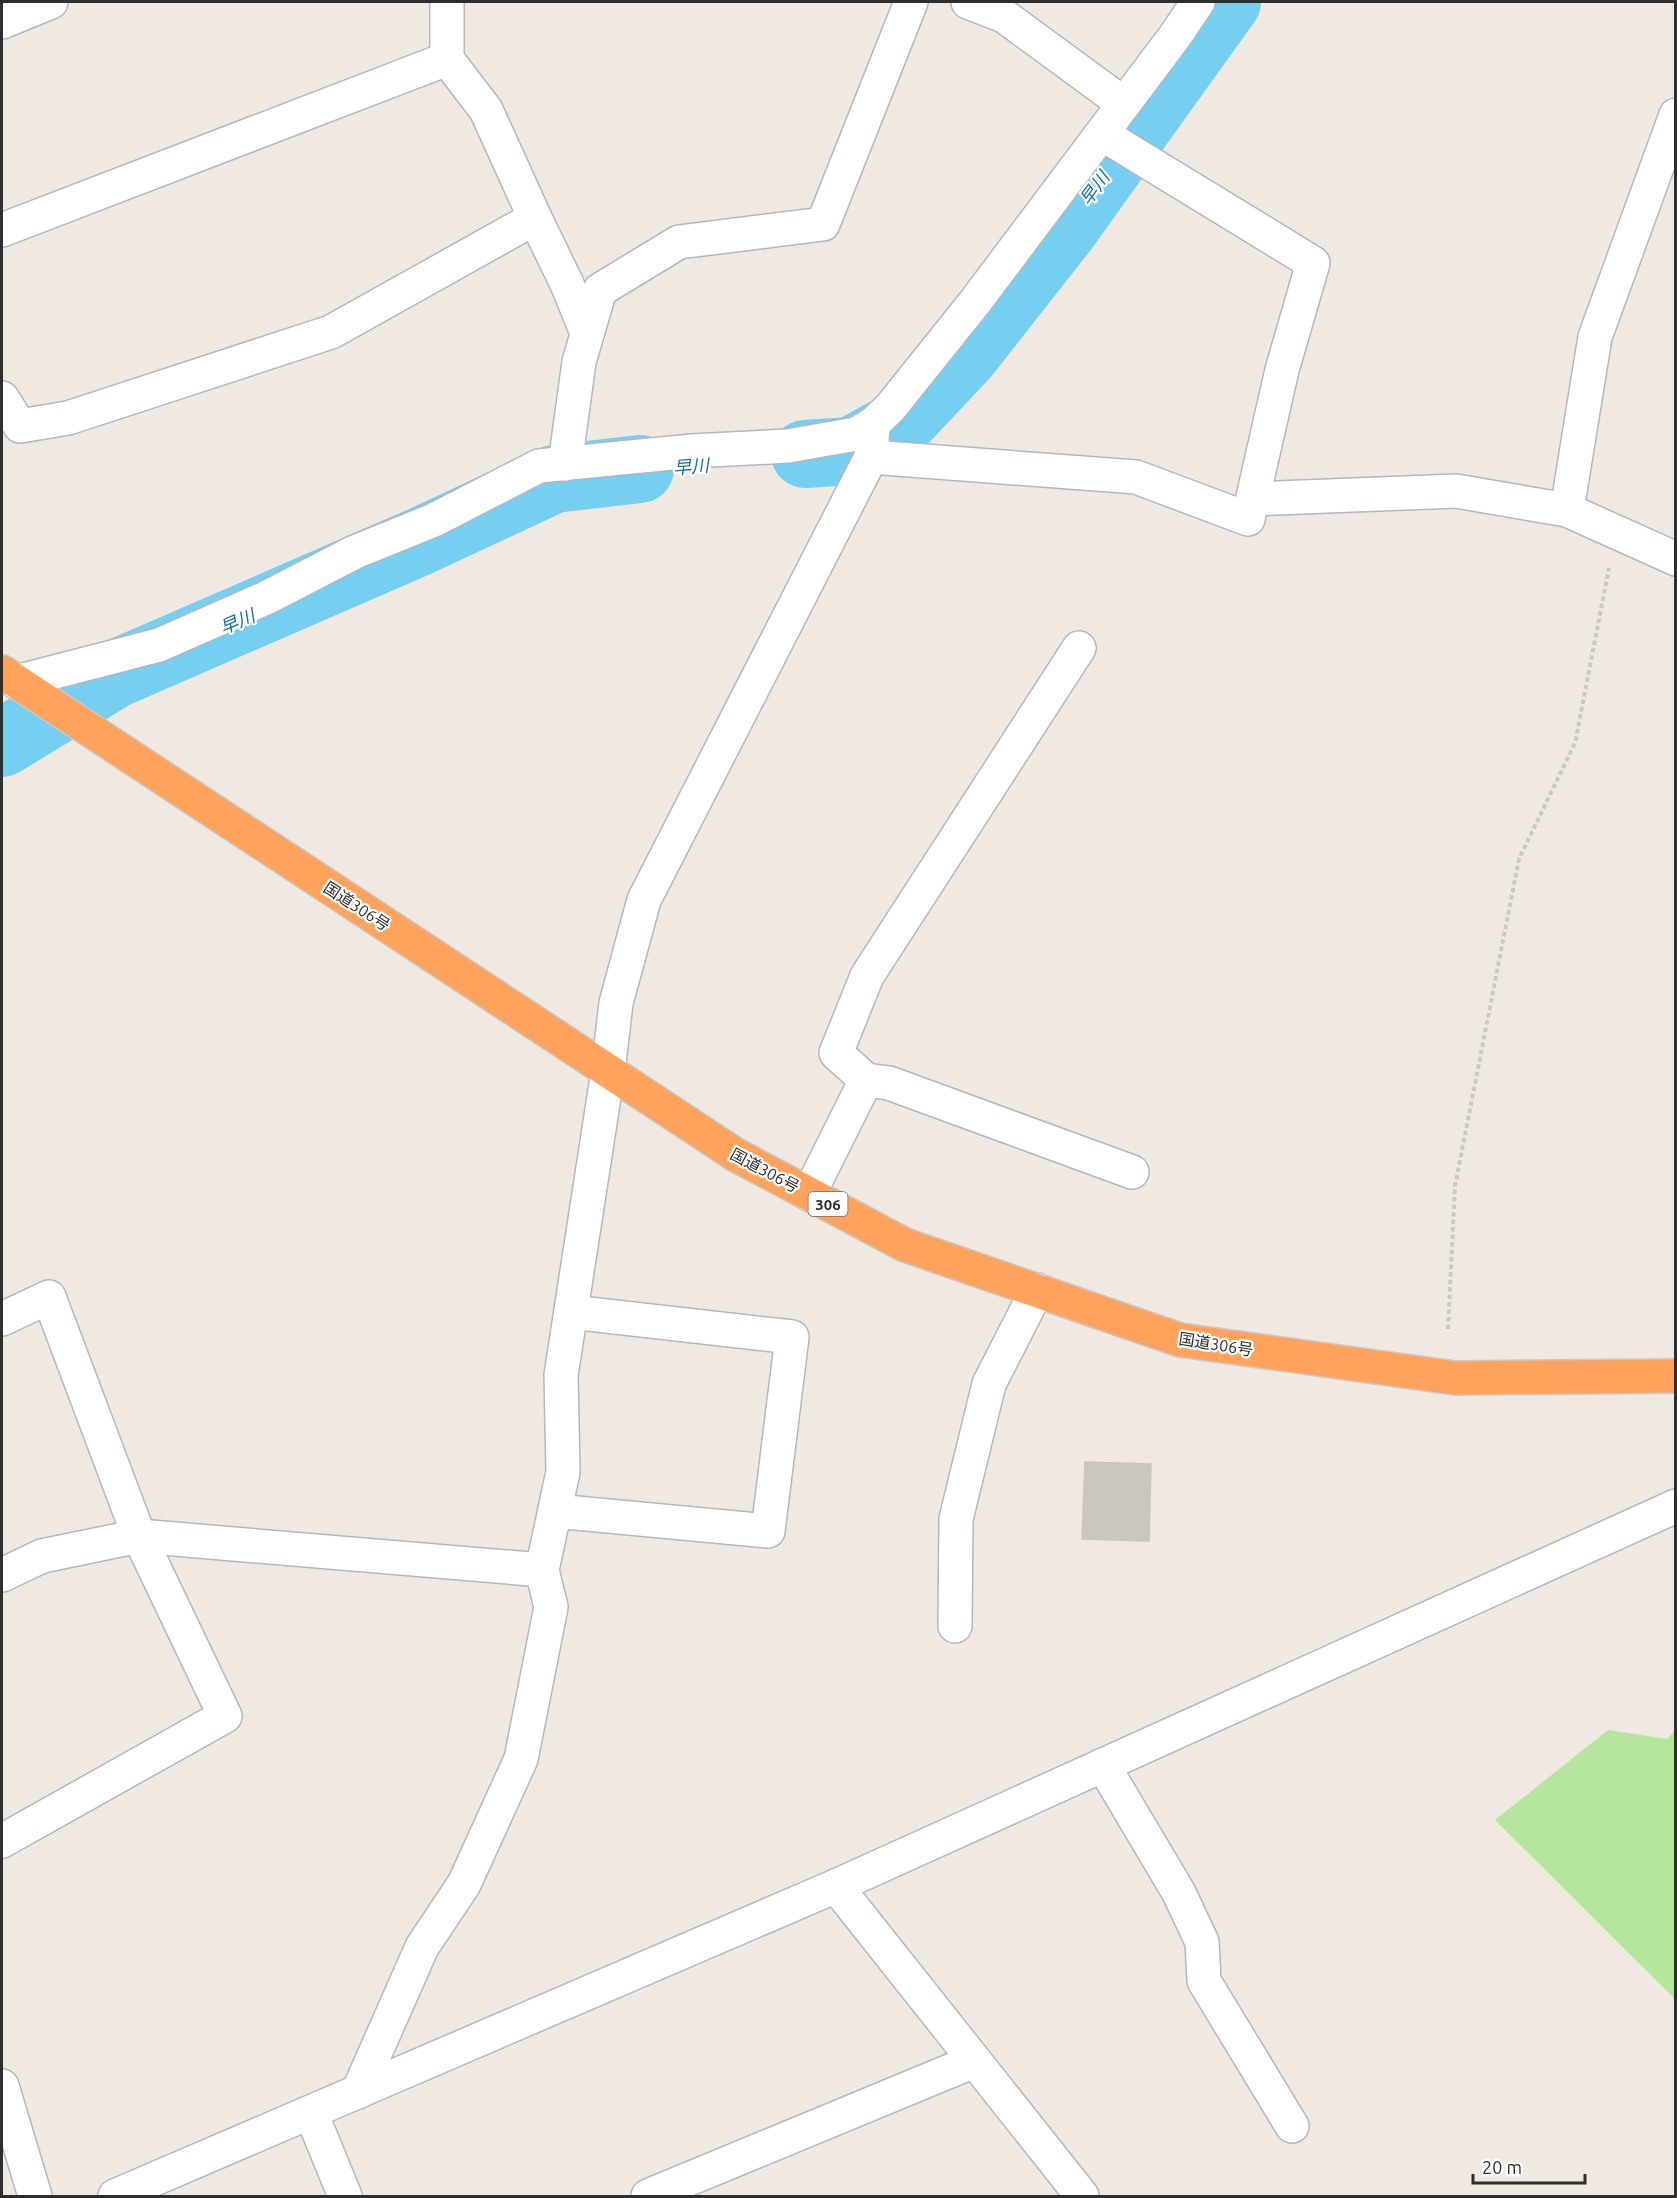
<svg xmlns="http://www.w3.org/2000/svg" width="1677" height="2198" viewBox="0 0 1677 2198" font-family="Ubuntu,'Noto Sans JP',sans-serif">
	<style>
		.green { fill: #b6e59e }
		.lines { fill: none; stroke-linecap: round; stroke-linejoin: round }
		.river { stroke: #75cff0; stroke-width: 68 }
		.building { fill: #cbc7bf; stroke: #cbc5ba; stroke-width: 1.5 }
		.minor-casing { stroke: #b4b7c1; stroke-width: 36 }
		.highway-casing { stroke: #c9c9c9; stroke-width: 36 }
		.path { stroke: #c9c9c9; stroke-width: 4; stroke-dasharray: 4.5 3; stroke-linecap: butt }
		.minor { stroke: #fff; stroke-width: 33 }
		.highway { stroke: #ffa35c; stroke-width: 33 }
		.labels { text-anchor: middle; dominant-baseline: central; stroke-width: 4.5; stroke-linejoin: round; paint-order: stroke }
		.shield { fill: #fff; stroke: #6d6d6d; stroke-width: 1.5 }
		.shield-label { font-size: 15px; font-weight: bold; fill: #2e2e2e }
		.street-label { font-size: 16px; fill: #2e2e2e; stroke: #fff }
		.water-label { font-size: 18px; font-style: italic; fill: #0d6fa3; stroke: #fff }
	</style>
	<rect width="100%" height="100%" fill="#efe9e1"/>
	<path class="green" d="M 1608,1730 L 1667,1739 L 1675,1730 L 1675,1999 L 1495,1820 Z"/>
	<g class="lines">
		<g class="river">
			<path d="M 805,454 L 851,451 L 900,424 L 965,355 L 1064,229 L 1227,2"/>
			<path d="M 2,743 L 115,674 L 421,541 L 554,479 L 640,469"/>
		</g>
	</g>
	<path class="building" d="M 1085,1462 L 1151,1464 L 1149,1541 L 1082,1539 Z"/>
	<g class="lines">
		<defs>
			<g id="minor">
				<path d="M 447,2 L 447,59"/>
				<path d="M 968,2 L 1004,16 L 1124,104"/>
				<path d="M 2,22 L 51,2"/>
				<path d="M 535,218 L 567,284 L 587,333"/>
				<path d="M 2,230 L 447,59 L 486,110 L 535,218 L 331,332 L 68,418 L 20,426 L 2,398"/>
				<path d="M 871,457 L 1136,477 L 1248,519 L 1282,370 L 1313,263 L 1102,134"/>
				<path d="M 565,464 L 579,362 L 600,290 L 679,242 L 823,224 L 911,2"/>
				<path d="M 1253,499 L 1456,491 L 1567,510 L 1595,337 L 1676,115"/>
				<path d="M 1567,510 L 1676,559"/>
				<path d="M 16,682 L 159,645 L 266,598 L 355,552 L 434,520 L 539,466 L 692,451 L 788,446 L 856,434 L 873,424 L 890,408 L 975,302 L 1175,36 L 1198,2"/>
				<path d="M 866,1080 L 889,1083 L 1132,1172"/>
				<path d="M 809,1194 L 866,1080 L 836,1053 L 867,976 L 1079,648"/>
				<path d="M 2,1319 L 49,1297 L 139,1536 L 225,1716 L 2,1841"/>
				<path d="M 555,1511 L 768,1531 L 792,1337 L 571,1312"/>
				<path d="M 2,1575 L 42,1556 L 139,1536 L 542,1570"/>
				<path d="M 955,1626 L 956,1519 L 989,1384 L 1037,1290"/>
				<path d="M 1103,1765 L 1179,1893 L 1202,1942 L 1204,1981 L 1292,2126"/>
				<path d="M 836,1886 L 1082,2196"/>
				<path d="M 2,2086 L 35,2196"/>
				<path d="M 358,2092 L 422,1947 L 464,1884 L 521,1759 L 551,1607 L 542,1570 L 563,1472 L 561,1375 L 608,1071 L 616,1003 L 644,900 L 871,457 L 873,424"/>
				<path d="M 311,2113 L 345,2196"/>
				<path d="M 115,2196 L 836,1886 L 1676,1506"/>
				<path d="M 648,2196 L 974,2061"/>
			</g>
			<path id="highway" d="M 2,672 L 736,1155 L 905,1245 L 1180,1340 L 1455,1378 L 1676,1376"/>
		</defs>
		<use href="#minor" class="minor-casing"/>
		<use href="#highway" class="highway-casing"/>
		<path class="path" d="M 1448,1329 L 1455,1186 L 1519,859 L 1575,743 L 1609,568"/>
		<use href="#minor" class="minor"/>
		<use href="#highway" class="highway"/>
	</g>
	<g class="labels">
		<rect class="shield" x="808.5" y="1192" width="39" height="24" rx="4.5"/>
		<g class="shield-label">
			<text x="828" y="1204">306</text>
		</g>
		<g class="street-label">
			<text transform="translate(357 906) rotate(33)">国道306号</text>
			<text transform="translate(765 1170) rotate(28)">国道306号</text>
			<text transform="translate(1216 1344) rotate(9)">国道306号</text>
		</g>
		<g class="water-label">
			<text transform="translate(1094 188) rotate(-54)">早川</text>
			<text transform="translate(691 466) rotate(-5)">早川</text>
			<text transform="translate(237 621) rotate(-23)">早川</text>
		</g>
	</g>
	<rect width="1677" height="2198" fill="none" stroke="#2e2e2e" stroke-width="6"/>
	<path d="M1473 2174v9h112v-9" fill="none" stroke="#2e2e2e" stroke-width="3"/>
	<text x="1482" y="2174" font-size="18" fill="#2e2e2e" stroke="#ffffff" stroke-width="4.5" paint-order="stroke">20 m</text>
</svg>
